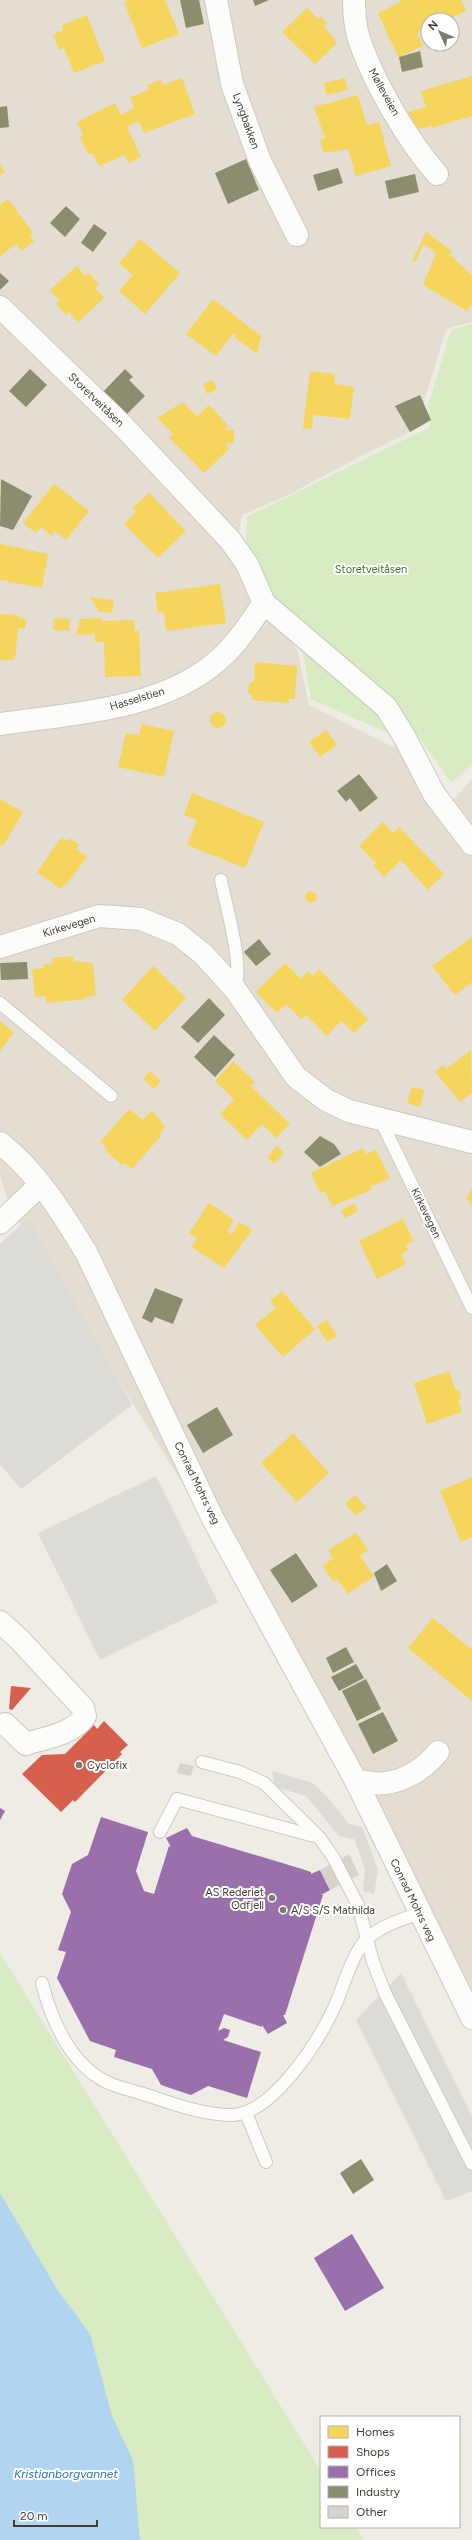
<svg xmlns="http://www.w3.org/2000/svg" width="472" height="2540" viewBox="0 0 472 2540" font-family="Figtree,sans-serif">
	<style>
		.residential { fill: #e3ded1; fill-rule: evenodd }
		.green { fill: #d9ebc2 }
		.parking { fill: #dddbd5 }
		.water { fill: #b1d4f0 }
		.homes { fill: #f6d55c }
		.shops { fill: #d6604d }
		.offices { fill: #9970ab }
		.industry { fill: #8c8c6e }
		.building { fill: #d7d4cd }
		.lines { fill: none; stroke-linecap: round; stroke-linejoin: round }
		.service-casing { stroke: #ccc9c3; stroke-width: 14 }
		.minor-casing { stroke: #ccc9c3; stroke-width: 24 }
		.service { stroke: #fcfcfb; stroke-width: 12 }
		.minor { stroke: #fcfcfb; stroke-width: 22 }
		.poi-dot { fill: #7f7a71; stroke: #fff; stroke-width: 1.5 }
		.labels { text-anchor: middle; dominant-baseline: central; stroke-width: 4; stroke-linejoin: round; paint-order: stroke }
		.street-label { font-size: 11px; fill: #433d32; stroke: #fff }
		.park-label { font-size: 11px; fill: #3f7822; stroke: #fff }
		.poi-label { font-size: 11px; fill: #433d32; stroke: #fff; text-anchor: start }
		.water-label { font-size: 12px; font-style: italic; fill: #2472b5; stroke: #fff }
	</style>
	<rect width="100%" height="100%" fill="#eeece5"/>
	<path class="residential" d="M 0,0 L 472,0 L 472,322 L 446,329 L 423,405 L 424,425 L 363,455 L 286,496 L 242,515 L 237,542 L 254,579 L 297,650 L 309,705 L 393,747 L 405,733 L 451,802 L 472,779 L 472,2020 L 293,1660 L 10,1207 L 0,1176 ZM 428,20 L 452,20 L 452,44 L 428,44 Z"/>
	<g class="green">
		<path d="M 472,324 L 472,765 L 451,783 L 404,716 L 392,735 L 311,699 L 303,653 L 246,556 L 247,517 L 430,427 L 428,406 L 451,330 Z"/>
		<path d="M 0,1953 L 321,2471 L 321,2527 L 356,2527 L 364,2540 L 0,2540 Z"/>
	</g>
	<g class="parking">
		<path d="M 28,1218 L 132,1405 L 21,1489 L 0,1464 L 0,1244 Z"/>
		<path d="M 156,1476 L 218,1602 L 100,1660 L 38,1533 Z"/>
		<path d="M 272,1771 L 313,1783 L 329,1799 L 349,1824 L 362,1827 L 378,1870 L 374,1894 L 363,1891 L 365,1869 L 354,1839 L 339,1836 L 306,1796 L 275,1787 Z"/>
		<path d="M 401,1973 L 472,2116 L 472,2191 L 446,2201 L 356,2020 Z"/>
	</g>
	<path class="water" d="M 0,2193 L 57,2289 L 90,2334 L 112,2416 L 133,2460 L 140,2540 L 0,2540 Z"/>
	<g class="homes">
		<path d="M 128,0 L 165,0 L 179,34 L 142,48 L 124,2 Z"/>
		<path d="M 400,0 L 461,0 L 466,11 L 446,20 L 428,20 L 428,28 L 417,33 L 423,46 L 398,57 L 378,13 L 401,2 Z"/>
		<path d="M 307,8 L 318,19 L 321,17 L 327,23 L 324,26 L 337,43 L 315,64 L 282,32 Z"/>
		<path d="M 87,15 L 105,61 L 74,73 L 64,48 L 59,50 L 53,35 L 63,30 L 62,25 Z"/>
		<path d="M 472,76 L 472,116 L 432,128 L 431,125 L 417,130 L 408,112 L 426,107 L 421,91 Z"/>
		<path d="M 182,78 L 195,114 L 144,133 L 139,121 L 127,127 L 141,157 L 129,163 L 125,155 L 99,166 L 93,154 L 88,154 L 80,138 L 83,134 L 77,122 L 115,103 L 121,115 L 134,108 L 130,97 L 149,90 L 147,85 L 161,80 L 163,85 Z"/>
		<path d="M 345,78 L 348,90 L 326,95 L 324,83 Z"/>
		<path d="M 358,95 L 367,125 L 379,122 L 391,166 L 356,176 L 348,149 L 324,153 L 320,140 L 325,138 L 314,107 Z"/>
		<path d="M 0,165 L 5,172 L 0,176 Z"/>
		<path d="M 8,199 L 33,233 L 30,235 L 34,241 L 21,251 L 16,244 L 0,256 L 0,205 Z"/>
		<path d="M 426,232 L 452,251 L 450,255 L 472,275 L 472,304 L 467,311 L 423,285 L 436,253 L 424,244 L 415,262 L 412,261 Z"/>
		<path d="M 140,239 L 180,273 L 145,314 L 119,291 L 133,275 L 119,263 Z"/>
		<path d="M 77,266 L 85,276 L 89,273 L 99,285 L 95,288 L 104,298 L 78,322 L 69,312 L 66,315 L 56,304 L 60,301 L 50,290 Z"/>
		<path d="M 213,299 L 261,336 L 257,354 L 234,337 L 236,335 L 233,333 L 216,356 L 186,334 Z"/>
		<path d="M 310,371 L 335,374 L 334,384 L 354,387 L 350,419 L 313,415 L 312,429 L 303,428 Z"/>
		<path d="M 213,380 L 217,389 L 207,394 L 203,384 Z"/>
		<path d="M 183,402 L 197,416 L 209,405 L 228,425 L 225,430 L 234,430 L 234,443 L 226,443 L 229,449 L 204,473 L 169,438 L 173,434 L 157,418 Z"/>
		<path d="M 54,484 L 89,511 L 66,540 L 55,531 L 52,536 L 41,527 L 36,533 L 23,523 Z"/>
		<path d="M 149,493 L 186,531 L 158,558 L 124,524 L 136,512 L 132,508 Z"/>
		<path d="M 0,544 L 48,554 L 42,588 L 0,580 Z"/>
		<path d="M 220,584 L 226,623 L 166,631 L 164,612 L 158,613 L 155,593 Z"/>
		<path d="M 90,597 L 114,600 L 112,613 L 99,612 Z"/>
		<path d="M 0,614 L 18,615 L 18,618 L 26,619 L 25,629 L 18,628 L 15,659 L 12,660 L 0,660 Z"/>
		<path d="M 54,618 L 70,619 L 69,631 L 53,630 Z"/>
		<path d="M 101,618 L 101,621 L 134,620 L 135,631 L 139,631 L 141,676 L 105,677 L 104,642 L 95,642 L 95,634 L 76,635 L 80,619 Z"/>
		<path d="M 255,662 L 297,666 L 295,699 L 289,699 L 289,703 L 252,700 L 253,696 L 248,693 L 249,683 L 254,681 Z"/>
		<circle cx="218" cy="720" r="8"/>
		<path d="M 142,724 L 174,731 L 164,777 L 118,767 L 126,733 L 139,735 Z"/>
		<path d="M 326,730 L 337,745 L 320,757 L 309,742 Z"/>
		<path d="M 192,793 L 264,822 L 245,868 L 187,845 L 197,820 L 184,815 Z"/>
		<path d="M 0,799 L 23,812 L 3,846 L 0,845 Z"/>
		<path d="M 383,822 L 393,833 L 399,827 L 444,874 L 428,890 L 401,860 L 384,877 L 373,866 L 376,863 L 359,846 Z"/>
		<path d="M 61,838 L 66,841 L 69,838 L 79,845 L 76,849 L 87,857 L 66,885 L 64,884 L 61,889 L 37,872 Z"/>
		<path d="M 310,891 L 316,894 L 317,900 L 311,903 L 306,901 L 305,895 Z"/>
		<path d="M 472,937 L 472,982 L 455,995 L 432,966 Z"/>
		<path d="M 73,956 L 73,961 L 93,963 L 96,995 L 85,997 L 85,999 L 47,1003 L 46,996 L 35,997 L 32,969 L 44,968 L 43,964 L 53,963 L 52,958 Z"/>
		<path d="M 285,963 L 301,979 L 308,971 L 313,976 L 319,969 L 368,1019 L 354,1033 L 341,1021 L 327,1036 L 306,1015 L 301,1019 L 286,1004 L 277,1013 L 256,992 Z"/>
		<path d="M 153,966 L 186,998 L 155,1031 L 122,1000 Z"/>
		<path d="M 0,1021 L 14,1032 L 0,1051 Z"/>
		<path d="M 471,1050 L 472,1093 L 460,1102 L 435,1072 L 443,1065 L 446,1069 Z"/>
		<path d="M 233,1061 L 255,1082 L 251,1086 L 290,1124 L 276,1138 L 262,1124 L 247,1140 L 220,1114 L 234,1099 L 215,1081 Z"/>
		<path d="M 150,1071 L 161,1081 L 154,1089 L 143,1079 Z"/>
		<path d="M 412,1087 L 424,1090 L 420,1107 L 407,1103 Z"/>
		<path d="M 129,1109 L 143,1120 L 152,1110 L 165,1127 L 159,1134 L 161,1136 L 132,1169 L 124,1163 L 122,1165 L 105,1150 L 107,1148 L 100,1142 Z"/>
		<path d="M 277,1146 L 284,1153 L 274,1164 L 267,1157 Z"/>
		<path d="M 363,1148 L 366,1154 L 376,1150 L 390,1178 L 370,1187 L 372,1190 L 332,1206 L 325,1191 L 320,1193 L 311,1173 Z"/>
		<path d="M 472,1188 L 472,1207 L 467,1198 Z"/>
		<path d="M 209,1203 L 234,1220 L 227,1231 L 232,1234 L 239,1222 L 252,1230 L 224,1268 L 191,1247 L 197,1238 L 189,1233 Z"/>
		<path d="M 354,1203 L 358,1211 L 345,1218 L 341,1210 Z"/>
		<path d="M 403,1219 L 414,1241 L 406,1245 L 408,1250 L 401,1254 L 406,1264 L 377,1279 L 359,1241 Z"/>
		<path d="M 282,1291 L 315,1329 L 283,1357 L 255,1325 L 276,1308 L 270,1301 Z"/>
		<path d="M 327,1320 L 337,1336 L 327,1342 L 317,1326 Z"/>
		<path d="M 449,1371 L 456,1391 L 459,1390 L 462,1399 L 458,1400 L 462,1412 L 427,1424 L 414,1383 Z"/>
		<path d="M 293,1433 L 329,1473 L 297,1502 L 261,1463 Z"/>
		<path d="M 472,1477 L 472,1537 L 461,1542 L 440,1491 Z"/>
		<path d="M 355,1495 L 366,1507 L 356,1516 L 345,1504 Z"/>
		<path d="M 356,1533 L 368,1550 L 360,1556 L 374,1576 L 348,1594 L 337,1579 L 333,1582 L 323,1566 L 333,1558 L 328,1550 Z"/>
		<path d="M 433,1618 L 472,1650 L 472,1701 L 408,1648 Z"/>
	</g>
	<g class="shops">
		<path d="M 11,1686 L 31,1688 L 12,1710 L 9,1709 Z"/>
		<path d="M 104,1721 L 128,1745 L 120,1752 L 122,1754 L 75,1802 L 73,1800 L 61,1812 L 22,1774 L 42,1755 L 65,1754 L 94,1725 L 97,1729 Z"/>
	</g>
	<g class="offices">
		<path d="M 0,1808 L 5,1811 L 0,1820 Z"/>
		<path d="M 101,1817 L 148,1832 L 136,1871 L 144,1891 L 154,1894 L 169,1846 L 171,1847 L 166,1838 L 187,1828 L 192,1836 L 302,1869 L 311,1872 L 311,1874 L 320,1870 L 330,1890 L 321,1895 L 323,1895 L 285,2015 L 283,2015 L 287,2023 L 268,2034 L 262,2025 L 262,2027 L 224,2014 L 218,2031 L 224,2028 L 230,2030 L 228,2037 L 223,2040 L 261,2052 L 247,2098 L 208,2086 L 191,2095 L 161,2085 L 152,2069 L 114,2057 L 116,2050 L 90,2041 L 57,1978 L 66,1952 L 58,1950 L 71,1912 L 62,1894 L 72,1864 L 88,1855 Z"/>
		<path d="M 352,2234 L 384,2288 L 345,2311 L 314,2258 Z"/>
	</g>
	<g class="industry">
		<path d="M 180,0 L 199,0 L 204,24 L 186,28 Z"/>
		<path d="M 253,0 L 269,0 L 255,6 Z"/>
		<path d="M 420,51 L 423,67 L 402,72 L 399,57 Z"/>
		<path d="M 7,106 L 9,127 L 0,128 L 0,107 Z"/>
		<path d="M 246,159 L 259,190 L 228,204 L 215,173 Z"/>
		<path d="M 338,168 L 343,183 L 318,191 L 313,175 Z"/>
		<path d="M 415,174 L 419,192 L 389,199 L 385,181 Z"/>
		<path d="M 66,206 L 80,219 L 65,237 L 50,223 Z"/>
		<path d="M 94,224 L 107,233 L 93,252 L 81,243 Z"/>
		<path d="M 0,273 L 9,281 L 0,290 Z"/>
		<path d="M 30,369 L 47,385 L 26,407 L 9,391 Z"/>
		<path d="M 125,369 L 133,377 L 129,380 L 145,396 L 125,416 L 102,393 Z"/>
		<path d="M 420,395 L 431,420 L 410,432 L 395,406 Z"/>
		<path d="M 1,479 L 32,496 L 13,530 L 0,526 Z"/>
		<path d="M 359,774 L 378,798 L 360,812 L 350,798 L 346,802 L 337,791 Z"/>
		<path d="M 259,939 L 271,954 L 256,966 L 244,952 Z"/>
		<path d="M 27,962 L 28,979 L 1,980 L 0,963 Z"/>
		<path d="M 209,998 L 225,1015 L 198,1043 L 181,1027 Z"/>
		<path d="M 214,1035 L 235,1055 L 215,1077 L 194,1057 Z"/>
		<path d="M 320,1136 L 334,1144 L 341,1154 L 320,1167 L 304,1152 Z"/>
		<path d="M 155,1288 L 183,1299 L 173,1324 L 155,1317 L 152,1323 L 142,1318 Z"/>
		<path d="M 217,1407 L 233,1435 L 203,1453 L 187,1425 Z"/>
		<path d="M 296,1553 L 318,1586 L 292,1603 L 270,1570 Z"/>
		<path d="M 387,1564 L 397,1581 L 381,1591 L 374,1573 Z"/>
		<path d="M 346,1647 L 354,1662 L 333,1673 L 326,1658 Z"/>
		<path d="M 356,1664 L 364,1678 L 339,1691 L 331,1677 Z"/>
		<path d="M 366,1679 L 381,1709 L 357,1721 L 342,1691 Z"/>
		<path d="M 383,1712 L 398,1741 L 373,1754 L 358,1724 Z"/>
		<path d="M 361,2159 L 374,2180 L 353,2194 L 340,2173 Z"/>
	</g>
	<g class="building">
		<path d="M 180,1763 L 194,1766 L 191,1776 L 177,1773 Z"/>
		<path d="M 349,1854 L 359,1875 L 330,1890 L 320,1870 Z"/>
	</g>
	<g class="lines">
		<defs>
			<g id="service">
				<path d="M 221,880 C 226,907 244,965 235,989"/>
				<path d="M 0,1003 L 111,1096"/>
				<path d="M 380,1119 L 472,1308"/>
				<path d="M 202,1762 L 240,1772 L 264,1783 L 319,1837 L 333,1857 L 358,1905 L 373,1962 L 385,1993 L 472,2164"/>
				<path d="M 160,1832 L 177,1799 L 318,1837"/>
				<path d="M 42,1983 C 52,2022 72,2068 111,2084 C 121,2088 131,2090 140,2093 C 169,2102 201,2115 231,2115 C 272,2115 318,2042 334,2008 C 343,1989 352,1952 368,1938 C 382,1925 402,1920 419,1913"/>
				<path d="M 246,2113 L 266,2162"/>
			</g>
			<g id="minor">
				<path d="M 216,0 L 232,84 L 260,161 L 297,235"/>
				<path d="M 354,0 C 354,14 356,32 361,45 C 376,86 408,141 437,174"/>
				<path d="M 0,307 L 124,427 L 230,540 L 247,564 L 264,603 L 386,707 L 404,736 L 434,794 L 472,844"/>
				<path d="M 0,724 C 69,714 161,710 216,662 C 236,646 250,623 264,603"/>
				<path d="M 0,947 L 99,916 L 141,919 L 178,934 L 203,954 L 235,989 L 296,1077 L 326,1100 L 349,1111 L 472,1142"/>
				<path d="M 0,1143 C 37,1172 63,1214 87,1254 L 213,1519 L 356,1781 L 472,2018"/>
				<path d="M 0,1223 L 40,1185"/>
				<path d="M 0,1622 L 19,1639 L 83,1708 L 85,1716 C 74,1734 44,1738 26,1744 L 5,1724"/>
				<path d="M 356,1781 C 366,1781 376,1785 385,1783 C 406,1781 426,1767 438,1752"/>
			</g>
		</defs>
		<use href="#service" class="service-casing"/>
		<use href="#minor" class="minor-casing"/>
		<use href="#service" class="service"/>
		<use href="#minor" class="minor"/>
	</g>
	<g class="poi-dot">
		<circle cx="79" cy="1765" r="4"/>
		<circle cx="272" cy="1898" r="4"/>
		<circle cx="283" cy="1910" r="4"/>
	</g>
	<g class="labels">
		<g class="street-label">
			<text transform="translate(384 92) rotate(61)">Mølleveien</text>
			<text transform="translate(246 121) rotate(70)">Lyngbakken</text>
			<text transform="translate(96 400) rotate(44)">Storetveitåsen</text>
			<text transform="translate(137 699) rotate(-17)">Hasselstien</text>
			<text transform="translate(69 926) rotate(-17)">Kirkevegen</text>
			<text transform="translate(426 1213) rotate(64)">Kirkevegen</text>
			<text transform="translate(197 1483) rotate(64)">Conrad Mohrs veg</text>
			<text transform="translate(413 1900) rotate(64)">Conrad Mohrs veg</text>
		</g>
		<g class="park-label">
			<text x="371" y="569">Storetveitåsen</text>
		</g>
		<g class="poi-label">
			<text x="87" y="1765">Cyclofix</text>
			<text x="264" y="1892" text-anchor="end">AS Rederiet<tspan x="264" dy="13">Odfjell</tspan></text>
			<text x="291" y="1910">A/S S/S Mathilda</text>
		</g>
		<g class="water-label">
			<text x="66" y="2474">Kristianborgvannet</text>
		</g>
	</g>
	<rect x="320" y="2416" width="140" height="112" fill="#ffffff" stroke="#b4b1ad"/>
	<rect x="328" y="2426" width="20" height="12" fill="#f6d55c" stroke="#b4b1ad"/>
	<text x="356" y="2436" font-size="12" fill="#433d32">Homes</text>
	<rect x="328" y="2446" width="20" height="12" fill="#d6604d" stroke="#b4b1ad"/>
	<text x="356" y="2456" font-size="12" fill="#433d32">Shops</text>
	<rect x="328" y="2466" width="20" height="12" fill="#9970ab" stroke="#b4b1ad"/>
	<text x="356" y="2476" font-size="12" fill="#433d32">Offices</text>
	<rect x="328" y="2486" width="20" height="12" fill="#8c8c6e" stroke="#b4b1ad"/>
	<text x="356" y="2496" font-size="12" fill="#433d32">Industry</text>
	<rect x="328" y="2506" width="20" height="12" fill="#d7d4cd" stroke="#b4b1ad"/>
	<text x="356" y="2516" font-size="12" fill="#433d32">Other</text>
	<g transform="translate(440 32) rotate(314)"><circle r="19" fill="#ffffff" stroke="#b4b1ad"/>
	<path d="M0-3L7 15L0 10L-7 15Z" fill="#7f7a71"/>
	<text y="-6" font-size="11" font-weight="bold" text-anchor="middle" fill="#433d32">N</text>
	</g>
	<path d="M14 2520v6h83v-6" fill="none" stroke="#433d32" stroke-width="2"/>
	<text x="20" y="2520" font-size="12" fill="#433d32" stroke="#ffffff" stroke-width="3" paint-order="stroke">20 m</text>
</svg>
